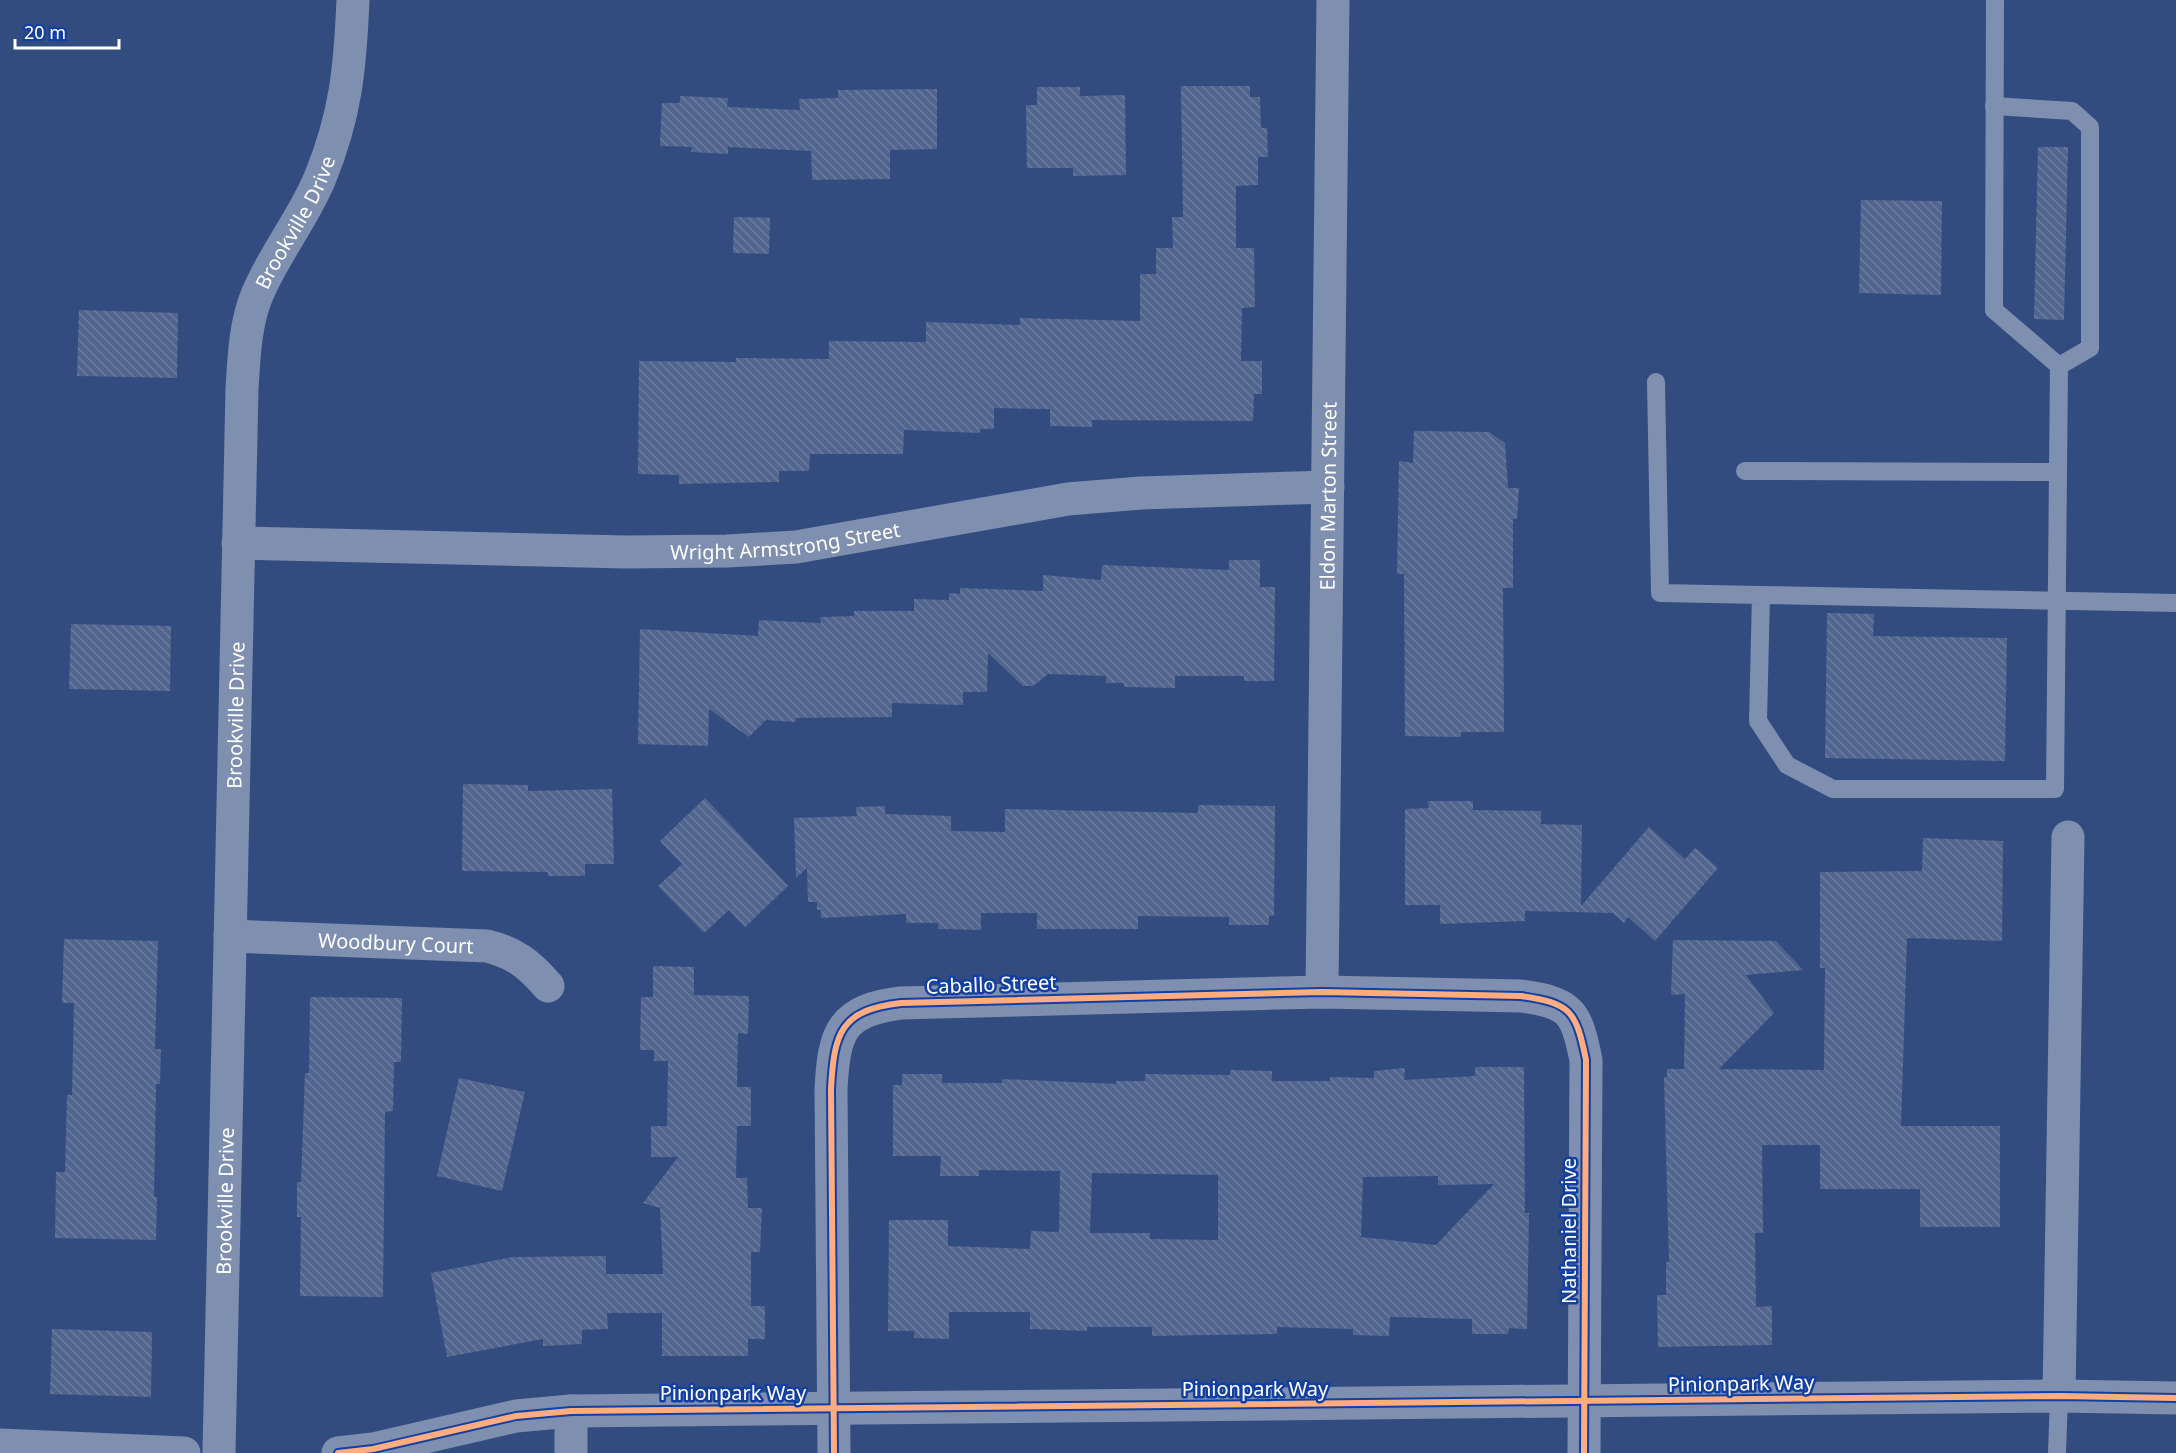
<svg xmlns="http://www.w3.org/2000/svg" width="2176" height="1453" viewBox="0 0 2176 1453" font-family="'Noto Sans',sans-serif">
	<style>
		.building { fill: url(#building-back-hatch); fill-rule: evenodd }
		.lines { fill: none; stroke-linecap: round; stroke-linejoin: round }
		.service { stroke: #7e8fb0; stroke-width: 18 }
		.minor { stroke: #7e8fb0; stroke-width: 33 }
		.cycleway-casing { stroke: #1340a0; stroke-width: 10 }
		.cycleway { stroke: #ffac80; stroke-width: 6 }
		.labels { text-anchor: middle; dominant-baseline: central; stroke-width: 5; stroke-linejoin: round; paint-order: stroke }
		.street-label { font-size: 20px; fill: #fff; stroke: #1340a0 }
	</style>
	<defs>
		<pattern id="building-back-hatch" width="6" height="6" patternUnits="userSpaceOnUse" patternTransform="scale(1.5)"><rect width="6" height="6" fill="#51658e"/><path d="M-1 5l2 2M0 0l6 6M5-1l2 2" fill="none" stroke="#6b7c9f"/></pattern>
	</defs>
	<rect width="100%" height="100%" fill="#334c80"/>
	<g class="building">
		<path d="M 1181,86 L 1250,86 L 1250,97 L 1260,97 L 1261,128 L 1267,128 L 1268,157 L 1258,157 L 1258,185 L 1236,186 L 1236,248 L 1254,248 L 1255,307 L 1242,308 L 1241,361 L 1262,361 L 1262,394 L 1254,394 L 1253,421 L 1092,420 L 1092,427 L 1050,426 L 1050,409 L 994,408 L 994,429 L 980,429 L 980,433 L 904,430 L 903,454 L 810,454 L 809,471 L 779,471 L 779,482 L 679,484 L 679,475 L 638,474 L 639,361 L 736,362 L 736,358 L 829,359 L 829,341 L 926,342 L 926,322 L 1020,325 L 1020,318 L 1140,321 L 1140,274 L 1156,274 L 1156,248 L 1173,248 L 1172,217 L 1183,217 Z"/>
		<path d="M 1037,87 L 1080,87 L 1080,96 L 1125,95 L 1126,175 L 1073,176 L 1073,168 L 1027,168 L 1026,105 L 1037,105 Z"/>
		<path d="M 937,89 L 937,149 L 890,150 L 890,179 L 812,180 L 811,151 L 728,147 L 728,154 L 691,152 L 692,147 L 660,146 L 662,103 L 680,103 L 680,96 L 728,98 L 727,107 L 800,110 L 799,99 L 838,98 L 838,90 Z"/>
		<path d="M 2038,147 L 2068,147 L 2064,320 L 2034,319 Z"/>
		<path d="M 1861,200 L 1942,201 L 1941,295 L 1859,293 Z"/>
		<path d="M 734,217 L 770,218 L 769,254 L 733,253 Z"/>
		<path d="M 79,310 L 178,313 L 177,378 L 77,376 Z"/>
		<path d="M 1414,431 L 1489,432 L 1505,443 L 1508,488 L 1519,488 L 1517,519 L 1513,519 L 1513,588 L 1503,588 L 1504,732 L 1461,732 L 1461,737 L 1405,736 L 1404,574 L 1397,574 L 1399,461 L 1413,463 Z"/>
		<path d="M 1229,560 L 1260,560 L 1260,587 L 1275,587 L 1274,681 L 1244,681 L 1244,676 L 1175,676 L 1175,688 L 1124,687 L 1124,683 L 1106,683 L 1106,676 L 1048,674 L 1033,686 L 1023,686 L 988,653 L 987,692 L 963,692 L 963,705 L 892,703 L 892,717 L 796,718 L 795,722 L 766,720 L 749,737 L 709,709 L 708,746 L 638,744 L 640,629 L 758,636 L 759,620 L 821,623 L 820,617 L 854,616 L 854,611 L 914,611 L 914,599 L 949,600 L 949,593 L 960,594 L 960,588 L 1043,591 L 1043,575 L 1101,580 L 1102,565 L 1229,570 Z"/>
		<path d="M 1827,613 L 1874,614 L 1873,636 L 2007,638 L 2005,761 L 1825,758 Z"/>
		<path d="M 71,624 L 171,626 L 170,691 L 69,689 Z"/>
		<path d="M 463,784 L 528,785 L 528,791 L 612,789 L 614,864 L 585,864 L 585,876 L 548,876 L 548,872 L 462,871 Z"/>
		<path d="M 705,798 L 788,886 L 745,927 L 729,910 L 704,933 L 658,886 L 682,864 L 660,841 Z"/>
		<path d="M 1428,801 L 1473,801 L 1473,810 L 1541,811 L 1541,824 L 1582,825 L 1581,906 L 1649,827 L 1685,859 L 1695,848 L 1718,868 L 1655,941 L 1628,917 L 1624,923 L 1613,913 L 1525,911 L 1525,921 L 1440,924 L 1440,905 L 1405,905 L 1405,809 L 1429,808 Z"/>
		<path d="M 1198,805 L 1275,806 L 1274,916 L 1269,916 L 1269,925 L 1229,925 L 1229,917 L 1138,916 L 1138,929 L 1037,929 L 1037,913 L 981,913 L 981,930 L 938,929 L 938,923 L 906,923 L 906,914 L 821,918 L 821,910 L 817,910 L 817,902 L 808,902 L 807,868 L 796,878 L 794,818 L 857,816 L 856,807 L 885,806 L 885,814 L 951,816 L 951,831 L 1005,832 L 1005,809 L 1198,813 Z"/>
		<path d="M 1923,838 L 2003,841 L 2002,941 L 1907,938 L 1901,1126 L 2000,1126 L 2000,1227 L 1920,1227 L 1920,1189 L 1820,1189 L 1820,1145 L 1762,1145 L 1763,1233 L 1755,1233 L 1756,1307 L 1772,1306 L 1772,1345 L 1658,1347 L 1657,1295 L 1666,1295 L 1666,1262 L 1669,1262 L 1664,1077 L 1667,1077 L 1667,1069 L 1684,1069 L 1685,994 L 1671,995 L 1673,940 L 1776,941 L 1803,970 L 1746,975 L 1774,1013 L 1719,1069 L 1824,1070 L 1825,968 L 1820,968 L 1820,872 L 1922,871 Z"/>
		<path d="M 64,939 L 158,941 L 155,1049 L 161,1049 L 160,1084 L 156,1084 L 154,1197 L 157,1197 L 156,1240 L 55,1238 L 56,1172 L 65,1172 L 67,1095 L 72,1095 L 74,1003 L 62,1003 Z"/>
		<path d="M 653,966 L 694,967 L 694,995 L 749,996 L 748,1034 L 738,1033 L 737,1087 L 751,1087 L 751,1126 L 737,1126 L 736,1178 L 747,1178 L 748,1208 L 762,1208 L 760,1252 L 751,1252 L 751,1306 L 765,1306 L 765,1339 L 748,1339 L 748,1356 L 662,1356 L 662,1313 L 607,1313 L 608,1329 L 582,1330 L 582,1344 L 543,1346 L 543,1339 L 447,1357 L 431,1273 L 513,1257 L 606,1256 L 606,1274 L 663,1274 L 660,1208 L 643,1203 L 678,1157 L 651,1157 L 651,1126 L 667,1126 L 668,1061 L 654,1061 L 654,1050 L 640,1050 L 641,997 L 653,997 Z"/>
		<path d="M 310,997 L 402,998 L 401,1062 L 394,1062 L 393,1111 L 385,1112 L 383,1297 L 300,1296 L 301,1217 L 297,1217 L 297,1182 L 301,1182 L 305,1073 L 309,1073 Z"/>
		<path d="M 1475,1067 L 1524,1067 L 1525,1213 L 1529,1213 L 1527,1329 L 1509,1328 L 1508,1334 L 1472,1334 L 1472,1319 L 1390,1317 L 1389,1336 L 1353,1335 L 1353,1329 L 1277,1327 L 1277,1334 L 1152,1336 L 1152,1327 L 1087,1327 L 1087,1331 L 1030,1329 L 1030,1312 L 949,1312 L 949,1339 L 914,1338 L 914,1331 L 888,1331 L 889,1220 L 948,1220 L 948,1246 L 1030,1249 L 1031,1231 L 1059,1232 L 1060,1171 L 979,1170 L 979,1176 L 940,1176 L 941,1156 L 893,1156 L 893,1085 L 902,1085 L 902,1074 L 942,1074 L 942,1083 L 1002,1083 L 1002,1079 L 1116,1084 L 1116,1081 L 1145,1081 L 1145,1074 L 1230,1075 L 1230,1070 L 1272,1071 L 1272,1081 L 1330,1081 L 1330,1077 L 1374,1078 L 1374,1071 L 1405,1068 L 1404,1080 L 1475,1076 ZM 1092,1173 L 1218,1175 L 1218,1240 L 1150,1239 L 1150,1233 L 1090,1233 ZM 1438,1176 L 1438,1185 L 1494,1184 L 1436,1245 L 1361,1237 L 1363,1177 Z"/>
		<path d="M 459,1078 L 525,1092 L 502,1191 L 437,1176 Z"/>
		<path d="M 52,1329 L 152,1332 L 151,1397 L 50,1394 Z"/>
	</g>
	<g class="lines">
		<g class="service">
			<path d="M 1994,106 L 2072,111 L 2090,127 L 2090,348 L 2059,366"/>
			<path d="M 1656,382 L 1660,593 L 1761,595 L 1758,721 L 1787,765 L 1833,789 L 2055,789 L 2059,366 L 1994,310 L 1995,0"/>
			<path d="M 1745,471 L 2057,472"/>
			<path d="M 1761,595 L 2176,603"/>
			<path d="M 2057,1453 L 2059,1396"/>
		</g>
		<g class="minor">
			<path id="s1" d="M 238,543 L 626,552 L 727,551 L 796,547 L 1068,499 L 1141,493 L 1328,487"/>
			<path id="s2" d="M 230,936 L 487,946 C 515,953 529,964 548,986"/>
			<path id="s3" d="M 1322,992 L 1333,0"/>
			<path d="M 2059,1396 L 2068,837"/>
			<path d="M 571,1411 L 571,1453"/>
			<path d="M 0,1445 L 184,1453"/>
			<path id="s4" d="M 219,1453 L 242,389 C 244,357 245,324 257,295 C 274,254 303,219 320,178 C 346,114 350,69 353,0"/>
			<path d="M 338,1453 L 373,1449 L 516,1416 L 571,1411 L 2059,1396 L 2176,1398"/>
			<path d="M 834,1453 L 831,1089 C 834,1032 841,1010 901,1003 L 1322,992 L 1521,996 C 1571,1003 1576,1011 1586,1060 L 1584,1453"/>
		</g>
		<defs>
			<g id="cycleway">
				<path d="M 338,1453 L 373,1449 L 516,1416 L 571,1411 L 2059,1396 L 2176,1398"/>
				<path d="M 834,1453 L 831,1089 C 834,1032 841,1010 901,1003 L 1322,992 L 1521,996 C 1571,1003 1576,1011 1586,1060 L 1584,1453"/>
			</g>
		</defs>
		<use href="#cycleway" class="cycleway-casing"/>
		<use href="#cycleway" class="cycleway"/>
	</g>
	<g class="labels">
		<g class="street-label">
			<text stroke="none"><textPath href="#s4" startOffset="1242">Brookville Drive</textPath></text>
			<text stroke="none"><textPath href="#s3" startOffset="496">Eldon Marton Street</textPath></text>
			<text stroke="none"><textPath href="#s1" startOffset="548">Wright Armstrong Street</textPath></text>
			<text stroke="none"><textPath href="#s4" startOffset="738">Brookville Drive</textPath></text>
			<text stroke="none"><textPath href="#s2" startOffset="166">Woodbury Court</textPath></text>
			<text transform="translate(991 984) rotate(-2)">Caballo Street</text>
			<text stroke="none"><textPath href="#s4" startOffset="252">Brookville Drive</textPath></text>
			<text transform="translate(1568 1231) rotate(-90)">Nathaniel Drive</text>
			<text transform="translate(1741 1383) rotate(-1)">Pinionpark Way</text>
			<text x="1255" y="1388">Pinionpark Way</text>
			<text x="733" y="1392">Pinionpark Way</text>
		</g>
	</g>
	<path d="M15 39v9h104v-9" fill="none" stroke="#ffffff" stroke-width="3"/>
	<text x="24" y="39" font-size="18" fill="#ffffff" stroke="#1340a0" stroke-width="4.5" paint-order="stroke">20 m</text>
</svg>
